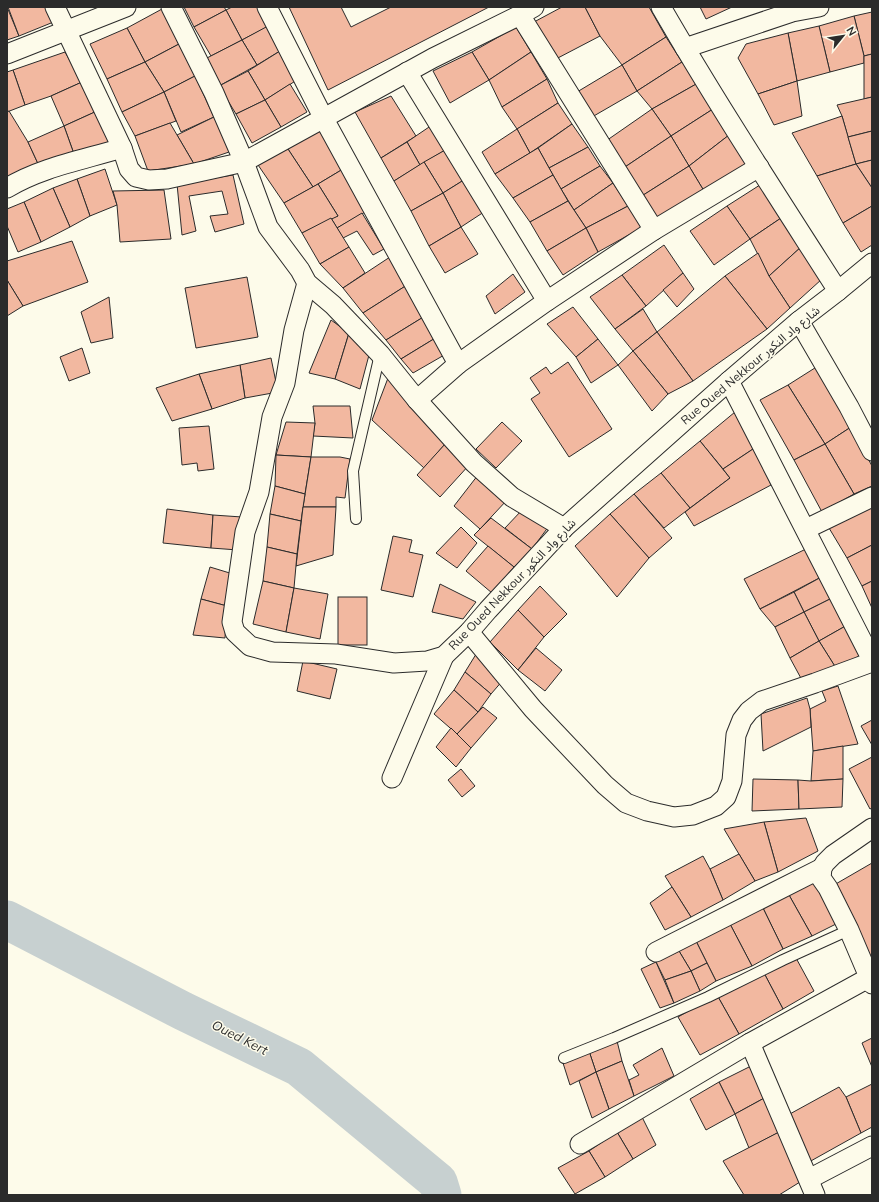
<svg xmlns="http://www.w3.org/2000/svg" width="879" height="1202" viewBox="0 0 879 1202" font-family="Mulish,'Noto Sans Arabic',sans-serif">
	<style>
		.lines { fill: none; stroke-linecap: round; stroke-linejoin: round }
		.river { stroke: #c7d0d0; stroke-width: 39 }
		.building { fill: #f2b8a0; stroke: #2b2b2b }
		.lane-casing { stroke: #2b2b2b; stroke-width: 12 }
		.street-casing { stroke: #2b2b2b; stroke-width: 21 }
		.lane { stroke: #fdfbea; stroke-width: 10 }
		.street { stroke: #fdfbea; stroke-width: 19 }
		.labels { text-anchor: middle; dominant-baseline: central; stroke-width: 3; stroke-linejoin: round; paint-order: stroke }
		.street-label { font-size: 12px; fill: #2b2b2b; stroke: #fdfbea }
		.water-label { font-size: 13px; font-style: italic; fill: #2b2b2b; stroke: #fdfbea }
	</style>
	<rect width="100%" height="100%" fill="#fdfbea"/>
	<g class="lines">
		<path class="river" d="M 7,920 L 183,1011 L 299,1067 L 438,1182 L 442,1195"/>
	</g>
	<g class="building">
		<path d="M 7,7 L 19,36 L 7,40 Z"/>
		<path d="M 8,7 L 50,7 L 56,21 L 19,36 Z"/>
		<path d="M 184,7 L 224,7 L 226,10 L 194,27 Z"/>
		<path d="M 232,7 L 261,7 L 271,25 L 242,40 L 226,10 Z"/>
		<path d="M 289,7 L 341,7 L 351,27 L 391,7 L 489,7 L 328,90 Z"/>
		<path d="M 562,7 L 585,7 L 600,36 L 554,60 L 534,22 Z"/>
		<path d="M 585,7 L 649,7 L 666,37 L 622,65 L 600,36 Z"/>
		<path d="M 700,7 L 732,7 L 706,19 Z"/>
		<path d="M 162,9 L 179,44 L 145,62 L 127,28 Z"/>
		<path d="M 226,10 L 242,40 L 211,56 L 194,27 Z"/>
		<path d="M 872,12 L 872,54 L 864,56 L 854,16 Z"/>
		<path d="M 854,16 L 864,56 L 864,63 L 830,72 L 819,26 Z"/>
		<path d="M 268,26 L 280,51 L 257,65 L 242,40 Z"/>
		<path d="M 819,26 L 830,72 L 797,81 L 788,33 Z"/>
		<path d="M 516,27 L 531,52 L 489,80 L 472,52 Z"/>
		<path d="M 127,28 L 145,62 L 107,79 L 90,44 Z"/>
		<path d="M 788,33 L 797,81 L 758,94 L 738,58 L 746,44 Z"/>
		<path d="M 666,37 L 682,62 L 637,91 L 622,65 Z"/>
		<path d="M 242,40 L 257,65 L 219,86 L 205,59 Z"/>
		<path d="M 179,44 L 195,76 L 164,92 L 145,62 Z"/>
		<path d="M 280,51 L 297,80 L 265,100 L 248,71 Z"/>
		<path d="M 65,52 L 82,82 L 51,96 L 25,105 L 13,70 Z"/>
		<path d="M 472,52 L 489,80 L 450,103 L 433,71 Z"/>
		<path d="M 531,52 L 547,79 L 502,107 L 489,80 Z"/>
		<path d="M 872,54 L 872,97 L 864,99 L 864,56 Z"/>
		<path d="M 145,62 L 164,92 L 122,112 L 107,79 Z"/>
		<path d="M 682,62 L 698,83 L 652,109 L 637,91 Z"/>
		<path d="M 622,65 L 637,91 L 592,117 L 577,92 Z"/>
		<path d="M 13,70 L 25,105 L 7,112 L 7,72 Z"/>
		<path d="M 248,71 L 265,100 L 236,114 L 219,86 Z"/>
		<path d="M 195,76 L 214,117 L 181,132 L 164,92 Z"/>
		<path d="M 547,79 L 558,103 L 517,129 L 502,107 Z"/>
		<path d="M 797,81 L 802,116 L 774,125 L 758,94 Z"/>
		<path d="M 82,82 L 97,111 L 64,126 L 51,96 Z"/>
		<path d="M 698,83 L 713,109 L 671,136 L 652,109 Z"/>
		<path d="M 290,84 L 307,112 L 281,127 L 265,100 Z"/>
		<path d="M 164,92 L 176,121 L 135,136 L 122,112 Z"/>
		<path d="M 391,96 L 416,136 L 381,158 L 355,112 Z"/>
		<path d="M 872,97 L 872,131 L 848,137 L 842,116 L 837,105 Z"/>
		<path d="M 265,100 L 281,127 L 252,143 L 236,114 Z"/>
		<path d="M 558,103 L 572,124 L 530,153 L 517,129 Z"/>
		<path d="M 652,109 L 671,136 L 622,169 L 603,143 Z"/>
		<path d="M 713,109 L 729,135 L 689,166 L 671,136 Z"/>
		<path d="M 9,111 L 28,142 L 40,168 L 7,179 L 7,112 Z"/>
		<path d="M 97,111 L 114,142 L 74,154 L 64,126 Z"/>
		<path d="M 842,116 L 856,164 L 817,176 L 792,133 Z"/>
		<path d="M 214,117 L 232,151 L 194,164 L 177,135 Z"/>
		<path d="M 170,123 L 194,164 L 148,171 L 135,136 Z"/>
		<path d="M 572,124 L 588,147 L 549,168 L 538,148 Z"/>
		<path d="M 432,125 L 447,149 L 420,165 L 407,142 Z"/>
		<path d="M 64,126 L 74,154 L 40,168 L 28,142 Z"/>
		<path d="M 320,126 L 343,169 L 313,187 L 286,146 Z"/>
		<path d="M 517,129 L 530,153 L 495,174 L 482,152 Z"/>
		<path d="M 872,131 L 872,160 L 856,164 L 848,137 Z"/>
		<path d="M 729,135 L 748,165 L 704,191 L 689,166 Z"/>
		<path d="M 671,136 L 689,166 L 637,199 L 622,169 Z"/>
		<path d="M 407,142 L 420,165 L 394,181 L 381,158 Z"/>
		<path d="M 286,146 L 313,187 L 284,203 L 256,162 Z"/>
		<path d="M 588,147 L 600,166 L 561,189 L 549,168 Z"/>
		<path d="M 538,148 L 553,175 L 513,198 L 495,174 Z"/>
		<path d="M 447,149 L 467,178 L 443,193 L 424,162 Z"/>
		<path d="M 872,160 L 872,188 L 856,164 Z"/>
		<path d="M 424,162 L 443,193 L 411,211 L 394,181 Z"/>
		<path d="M 856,164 L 872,188 L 872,206 L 843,223 L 817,176 Z"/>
		<path d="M 600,166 L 613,183 L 574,210 L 561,189 Z"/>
		<path d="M 689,166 L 704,191 L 653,222 L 637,199 Z"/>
		<path d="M 105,169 L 117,205 L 90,216 L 77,179 Z"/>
		<path d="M 343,169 L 367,211 L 337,228 L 331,218 L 338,216 L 318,184 Z"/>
		<path d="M 233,175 L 244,224 L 215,232 L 210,216 L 228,214 L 222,191 L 189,196 L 196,231 L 182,235 L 177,184 Z"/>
		<path d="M 553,175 L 568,201 L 530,222 L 513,198 Z"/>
		<path d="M 467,178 L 487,210 L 461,227 L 443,193 Z"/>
		<path d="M 77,179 L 90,216 L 70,227 L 53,188 Z"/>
		<path d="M 613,183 L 628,206 L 586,228 L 574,210 Z"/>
		<path d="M 763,183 L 784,216 L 750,239 L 727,206 Z"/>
		<path d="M 318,184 L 338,216 L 302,233 L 284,203 Z"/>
		<path d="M 53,188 L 70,227 L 41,242 L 24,202 Z"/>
		<path d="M 164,190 L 171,239 L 120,242 L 117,205 L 113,191 Z"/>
		<path d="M 443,193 L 461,227 L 429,246 L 411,211 Z"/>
		<path d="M 568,201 L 586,228 L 547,251 L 530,222 Z"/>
		<path d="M 24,202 L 41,242 L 18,252 L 7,226 L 7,209 Z"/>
		<path d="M 628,206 L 643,227 L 598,252 L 586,228 Z"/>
		<path d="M 727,206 L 750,239 L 714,265 L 690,231 Z"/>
		<path d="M 872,206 L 872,245 L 861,252 L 843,223 Z"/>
		<path d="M 362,213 L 384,249 L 373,255 L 357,231 L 343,238 L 337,228 Z"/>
		<path d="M 784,216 L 801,247 L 769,276 L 750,239 Z"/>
		<path d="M 331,218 L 349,247 L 320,264 L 302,233 Z"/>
		<path d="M 461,227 L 478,254 L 445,273 L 429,246 Z"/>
		<path d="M 586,228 L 598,252 L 563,275 L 547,251 Z"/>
		<path d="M 72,241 L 88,282 L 23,306 L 7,280 L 7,261 Z"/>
		<path d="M 664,245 L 683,273 L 646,306 L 622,275 Z"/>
		<path d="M 349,247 L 365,273 L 343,288 L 320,264 Z"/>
		<path d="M 801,247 L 822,279 L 790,308 L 769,276 Z"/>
		<path d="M 758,253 L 769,276 L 790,308 L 767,329 L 725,276 Z"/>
		<path d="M 390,257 L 407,285 L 363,313 L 343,288 Z"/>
		<path d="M 683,273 L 694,289 L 677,307 L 663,290 Z"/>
		<path d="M 513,274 L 525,292 L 495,314 L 486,296 Z"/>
		<path d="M 622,275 L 646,306 L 615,329 L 590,297 Z"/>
		<path d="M 725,276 L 767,329 L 693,381 L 657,332 Z"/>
		<path d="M 247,277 L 258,337 L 196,348 L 185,288 Z"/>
		<path d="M 7,280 L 23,306 L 7,316 Z"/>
		<path d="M 407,285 L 425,316 L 386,340 L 363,313 Z"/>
		<path d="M 109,297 L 113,338 L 91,343 L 81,312 Z"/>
		<path d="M 573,307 L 598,339 L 576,357 L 547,324 Z"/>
		<path d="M 643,309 L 657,332 L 633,351 L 615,329 Z"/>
		<path d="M 425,316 L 437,337 L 401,359 L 386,340 Z"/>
		<path d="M 331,320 L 349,333 L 335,379 L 309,373 Z"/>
		<path d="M 657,332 L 693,381 L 668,394 L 633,351 Z"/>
		<path d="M 349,333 L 369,355 L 360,389 L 335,379 Z"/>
		<path d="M 437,337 L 446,354 L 413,373 L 401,359 Z"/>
		<path d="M 598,339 L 618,365 L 591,383 L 576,357 Z"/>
		<path d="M 82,348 L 90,373 L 69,381 L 60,357 Z"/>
		<path d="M 633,351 L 668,394 L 652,411 L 618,365 Z"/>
		<path d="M 271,358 L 278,392 L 245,398 L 240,365 Z"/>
		<path d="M 568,362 L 612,429 L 569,457 L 531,399 L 540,393 L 530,378 L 546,367 L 551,374 Z"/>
		<path d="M 240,365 L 245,398 L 212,409 L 199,374 Z"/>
		<path d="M 818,366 L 851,427 L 825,444 L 788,385 Z"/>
		<path d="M 199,374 L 212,409 L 172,421 L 156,388 Z"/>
		<path d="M 388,378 L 446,443 L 424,468 L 372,420 Z"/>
		<path d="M 788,385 L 825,444 L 794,460 L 760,400 Z"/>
		<path d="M 313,406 L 350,406 L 353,438 L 313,436 L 315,423 Z"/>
		<path d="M 735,412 L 756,447 L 723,469 L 700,441 Z"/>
		<path d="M 286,422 L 315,423 L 311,457 L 276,455 Z"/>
		<path d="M 502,422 L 522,441 L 496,468 L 476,449 Z"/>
		<path d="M 209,426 L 214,469 L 198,471 L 197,463 L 182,465 L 179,428 Z"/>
		<path d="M 851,427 L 872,466 L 872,486 L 854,494 L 825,444 Z"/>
		<path d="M 700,441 L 730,478 L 690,508 L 661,473 Z"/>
		<path d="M 446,443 L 470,464 L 440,497 L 417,475 Z"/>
		<path d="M 825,444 L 854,494 L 822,512 L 794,460 Z"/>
		<path d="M 756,447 L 771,485 L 694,526 L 685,512 L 730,478 L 723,469 Z"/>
		<path d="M 276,455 L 311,457 L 305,494 L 275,486 Z"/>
		<path d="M 311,457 L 340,457 L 350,459 L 345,498 L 336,497 L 336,507 L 303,507 Z"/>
		<path d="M 661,473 L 690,508 L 664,528 L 634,494 Z"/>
		<path d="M 478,475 L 507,500 L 480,529 L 454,506 Z"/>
		<path d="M 275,486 L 305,494 L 301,521 L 270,514 Z"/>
		<path d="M 634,494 L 672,538 L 649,558 L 610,514 Z"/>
		<path d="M 303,507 L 336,507 L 333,555 L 296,566 Z"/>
		<path d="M 872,507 L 872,545 L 847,558 L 829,528 Z"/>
		<path d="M 167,509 L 213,515 L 211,548 L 163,543 Z"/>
		<path d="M 522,510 L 549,526 L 532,549 L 505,528 Z"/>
		<path d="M 270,514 L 301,521 L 297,554 L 267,547 Z"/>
		<path d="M 610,514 L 649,558 L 617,597 L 575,546 Z"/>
		<path d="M 213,515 L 242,517 L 238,550 L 211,548 Z"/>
		<path d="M 491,518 L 532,549 L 514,567 L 474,535 Z"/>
		<path d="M 461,527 L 477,543 L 457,568 L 436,553 Z"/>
		<path d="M 393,536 L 412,540 L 409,552 L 423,555 L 413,597 L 381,590 Z"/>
		<path d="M 872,545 L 872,581 L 862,586 L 847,558 Z"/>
		<path d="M 488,546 L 514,567 L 492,593 L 466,571 Z"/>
		<path d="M 267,547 L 297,554 L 294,588 L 263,581 Z"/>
		<path d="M 808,548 L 825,575 L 760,609 L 744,579 Z"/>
		<path d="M 210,567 L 233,574 L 227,606 L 201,599 Z"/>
		<path d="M 825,575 L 836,596 L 804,612 L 794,592 Z"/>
		<path d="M 263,581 L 294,588 L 286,632 L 253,624 Z"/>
		<path d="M 872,581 L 872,608 L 862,586 Z"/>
		<path d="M 440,584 L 476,602 L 463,619 L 432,612 Z"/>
		<path d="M 540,586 L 567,614 L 544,637 L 518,610 Z"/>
		<path d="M 294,588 L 328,594 L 320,639 L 286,632 Z"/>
		<path d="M 794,592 L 804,612 L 775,627 L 760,609 Z"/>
		<path d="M 836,596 L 849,624 L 819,641 L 804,612 Z"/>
		<rect x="338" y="597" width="29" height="48"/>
		<path d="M 201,599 L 227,606 L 225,638 L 193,635 Z"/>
		<path d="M 518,610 L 544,637 L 518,670 L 490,642 Z"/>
		<path d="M 804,612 L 819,641 L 790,658 L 775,627 Z"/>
		<path d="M 849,624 L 863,654 L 836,668 L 819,641 Z"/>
		<path d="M 819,641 L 836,668 L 803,682 L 790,658 Z"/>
		<path d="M 536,648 L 562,670 L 545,691 L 518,670 Z"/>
		<path d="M 478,651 L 504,679 L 491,694 L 465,672 Z"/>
		<path d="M 303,661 L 337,669 L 330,699 L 297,691 Z"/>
		<path d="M 465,672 L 491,694 L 478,712 L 454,690 Z"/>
		<path d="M 838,686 L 858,744 L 813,751 L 810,709 L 826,701 L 822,691 Z"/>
		<path d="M 454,690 L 478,712 L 457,734 L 434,714 Z"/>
		<path d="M 807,698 L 810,709 L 811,727 L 763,751 L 761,714 Z"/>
		<path d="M 483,707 L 497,718 L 471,748 L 457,734 Z"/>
		<path d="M 872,720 L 872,745 L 861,726 Z"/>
		<path d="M 451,728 L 471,748 L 456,767 L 436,747 Z"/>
		<path d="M 843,746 L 843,779 L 811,781 L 813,751 Z"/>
		<path d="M 872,757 L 872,808 L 870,809 L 849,769 Z"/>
		<path d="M 461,769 L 475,786 L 462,797 L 448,780 Z"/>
		<path d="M 753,779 L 798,780 L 799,809 L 752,811 Z"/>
		<path d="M 843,779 L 842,807 L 799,809 L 798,780 L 811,781 Z"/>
		<path d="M 806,818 L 818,851 L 778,872 L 764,822 Z"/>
		<path d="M 764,822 L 778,872 L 755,881 L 724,829 Z"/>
		<path d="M 739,854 L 755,881 L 723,900 L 710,869 Z"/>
		<path d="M 703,856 L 710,869 L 723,900 L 691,917 L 665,876 Z"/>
		<path d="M 872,863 L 872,962 L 834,885 Z"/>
		<path d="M 818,880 L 840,922 L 812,936 L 789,895 Z"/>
		<path d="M 672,887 L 691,917 L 665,930 L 650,903 Z"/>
		<path d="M 789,895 L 812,936 L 783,949 L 763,908 Z"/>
		<path d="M 763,908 L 783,949 L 752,966 L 730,924 Z"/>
		<path d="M 730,924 L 752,966 L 716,981 L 696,941 Z"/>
		<path d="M 696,941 L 707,963 L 691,971 L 679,951 Z"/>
		<path d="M 679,951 L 691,971 L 665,980 L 656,962 Z"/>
		<path d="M 796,958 L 814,991 L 783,1009 L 764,973 Z"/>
		<path d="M 656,962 L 674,1003 L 660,1008 L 641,969 Z"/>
		<path d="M 707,963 L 716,981 L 700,991 L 691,971 Z"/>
		<path d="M 691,971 L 700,991 L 674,1003 L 665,980 Z"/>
		<path d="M 764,973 L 783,1009 L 739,1034 L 717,995 Z"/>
		<path d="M 717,995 L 739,1034 L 700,1055 L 678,1017 Z"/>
		<path d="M 872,1038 L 872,1067 L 862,1043 Z"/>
		<path d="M 617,1041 L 622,1061 L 596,1072 L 589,1051 Z"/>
		<path d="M 662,1048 L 674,1076 L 634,1096 L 629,1080 L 639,1075 L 633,1065 Z"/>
		<path d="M 589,1051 L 596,1072 L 570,1085 L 563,1063 Z"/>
		<path d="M 622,1061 L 634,1096 L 609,1109 L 596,1072 Z"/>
		<path d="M 753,1065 L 768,1096 L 735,1114 L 719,1082 Z"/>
		<path d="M 596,1072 L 609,1109 L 592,1118 L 579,1081 Z"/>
		<path d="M 719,1082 L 735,1114 L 706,1130 L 690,1099 Z"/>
		<path d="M 872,1084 L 872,1127 L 861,1133 L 846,1097 Z"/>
		<path d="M 839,1087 L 846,1097 L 861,1133 L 809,1162 L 788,1115 Z"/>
		<path d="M 768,1096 L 781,1131 L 749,1148 L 735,1114 Z"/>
		<path d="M 642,1117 L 656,1145 L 633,1159 L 617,1132 Z"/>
		<path d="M 781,1131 L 800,1182 L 779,1195 L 744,1195 L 723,1161 Z"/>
		<path d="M 617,1132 L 633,1159 L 605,1177 L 589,1151 Z"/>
		<path d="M 589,1151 L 605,1177 L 575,1194 L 558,1168 Z"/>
	</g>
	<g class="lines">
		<defs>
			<g id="lane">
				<path d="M 356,519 L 353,471 L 380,354"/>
				<path d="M 564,1058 L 614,1038 L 708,997 L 783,960 L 849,930"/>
			</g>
			<g id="street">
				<path d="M 55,7 L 122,148 L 129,169 L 136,177 L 149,180 L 167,179 L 244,162 L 433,58 L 520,15 L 534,7"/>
				<path d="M 171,7 L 214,93 L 244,162 L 268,227 L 300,270 L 307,283 L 333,305 L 380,354 L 417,400 L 474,463 L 512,497 L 564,528"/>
				<path d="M 267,7 L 324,119 L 458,364 L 417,400"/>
				<path d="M 661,7 C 717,104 778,197 838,291"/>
				<path d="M 520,15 L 654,230"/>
				<path d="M 685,48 L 792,12 L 819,7"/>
				<path d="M 7,54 L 126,7"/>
				<path d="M 407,72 L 547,301"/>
				<path d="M 7,188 C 42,167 83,160 122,148"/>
				<path d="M 307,283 L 294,330 L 285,383 L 272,417 L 259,492 L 245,532 L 232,622 L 235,632 L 250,646 L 272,652 L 336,654 L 394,663 L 427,661 L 444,656 L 469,632 L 488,610 L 564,528 L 729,381 L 799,321 L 838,291 L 872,263"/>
				<path d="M 799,321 L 849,407 L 872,451"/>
				<path d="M 458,364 L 547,301 L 654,230 L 759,167"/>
				<path d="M 729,381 L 872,660"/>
				<path d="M 806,529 L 872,497"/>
				<path d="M 469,632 L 533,709 L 605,785 L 626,803 L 647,811 L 674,817 L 693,815 L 716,806 L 726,797 L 732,781 L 736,735 L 742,720 L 749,711 L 762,701 L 815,683 L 872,662"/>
				<path d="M 392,778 L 444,656"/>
				<path d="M 872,828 L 833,855 L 825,863 L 822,868 L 821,878 L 828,888 L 849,930 L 872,984"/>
				<path d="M 656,952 L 822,868"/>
				<path d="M 750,1043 L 815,1195"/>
				<path d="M 580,1144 L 750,1043 L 872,976"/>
				<path d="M 809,1179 L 872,1146"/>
			</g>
		</defs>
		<use href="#lane" class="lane-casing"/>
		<use href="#street" class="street-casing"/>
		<use href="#lane" class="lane"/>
		<use href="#street" class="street"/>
	</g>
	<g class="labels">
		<g class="street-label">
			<text transform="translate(750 365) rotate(-40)">Rue Oued Nekkour شارع واد النکور</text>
			<text transform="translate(512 584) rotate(-46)">Rue Oued Nekkour شارع واد النکور</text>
		</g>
		<g class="water-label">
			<text transform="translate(240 1037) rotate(27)">Oued Kert</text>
		</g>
	</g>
	<rect width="879" height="1202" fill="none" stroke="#2b2b2b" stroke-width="16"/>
	<g transform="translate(843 36) rotate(60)" stroke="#fdfbea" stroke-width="3" paint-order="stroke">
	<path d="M0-3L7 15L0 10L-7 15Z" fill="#2b2b2b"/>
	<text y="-6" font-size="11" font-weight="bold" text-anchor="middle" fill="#2b2b2b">N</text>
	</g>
</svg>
